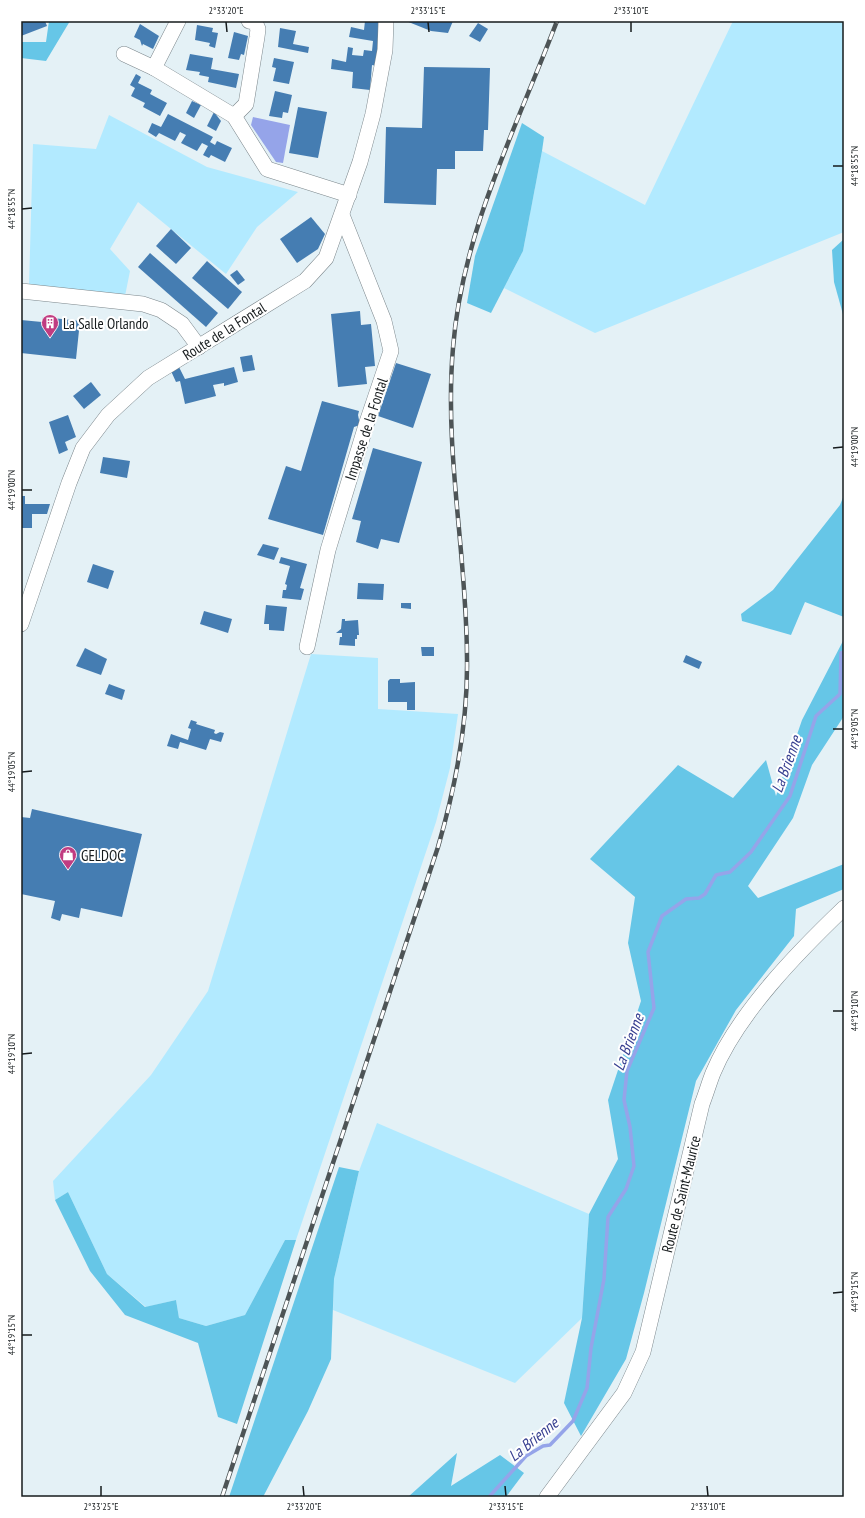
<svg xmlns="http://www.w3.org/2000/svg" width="865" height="1518" viewBox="0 0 865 1518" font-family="'PT Sans Narrow',sans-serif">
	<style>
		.green { fill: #b2eaff }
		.forest { fill: #66c6e7 }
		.water { fill: #95a4e9 }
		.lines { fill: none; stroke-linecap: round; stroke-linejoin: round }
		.stream { stroke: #95a4e9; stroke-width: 3.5 }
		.building { fill: #457db2 }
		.minor-casing { stroke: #7c878c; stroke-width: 16 }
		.minor { stroke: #fff; stroke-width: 15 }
		.rail-casing { stroke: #4d5456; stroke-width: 4.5 }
		.rail { stroke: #fff; stroke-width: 3; stroke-dasharray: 9; stroke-linecap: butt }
		.ticks { fill: none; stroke: #161b1d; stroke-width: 1.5 }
		.labels { text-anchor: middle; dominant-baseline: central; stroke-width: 4; stroke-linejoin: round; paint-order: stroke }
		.poi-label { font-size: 15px; fill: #161b1d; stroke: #fff; text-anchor: start }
		.street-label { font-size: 15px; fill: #161b1d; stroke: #fff }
		.water-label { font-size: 16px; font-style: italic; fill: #384091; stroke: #fff }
		.neatline { fill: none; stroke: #161b1d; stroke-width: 1.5 }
		.ticks-label { font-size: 10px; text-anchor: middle; fill: #161b1d }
	</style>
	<rect width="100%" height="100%" fill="#e4f1f6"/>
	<g class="green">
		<path d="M 733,21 L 844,21 L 844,232 L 595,333 L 504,288 L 523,251 L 542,151 L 645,205 Z"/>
		<path d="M 109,115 L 207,167 L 298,192 L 257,227 L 226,274 L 138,202 L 110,249 L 130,271 L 125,296 L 29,286 L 33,144 L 96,149 Z"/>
		<path d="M 311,654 L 378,658 L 378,709 L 458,714 L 450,768 L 436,822 L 296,1240 L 285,1240 L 245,1315 L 206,1326 L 179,1318 L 176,1300 L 146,1307 L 107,1274 L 68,1192 L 55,1200 L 53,1181 L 151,1075 L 208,991 Z"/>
		<path d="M 377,1123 L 589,1214 L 582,1318 L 515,1383 L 333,1310 L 334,1279 L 359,1171 Z"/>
	</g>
	<g class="forest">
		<path d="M 49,21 L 70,21 L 46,61 L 21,58 L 21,42 L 46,42 Z"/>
		<path d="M 522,123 L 544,137 L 542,151 L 523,251 L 491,313 L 467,303 L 475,256 Z"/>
		<path d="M 844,239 L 844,318 L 834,282 L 832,250 Z"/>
		<path d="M 844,495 L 844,617 L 805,602 L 791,635 L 742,621 L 741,614 L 773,590 L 840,505 Z"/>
		<path d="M 843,641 L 844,716 L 812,765 L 793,818 L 748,886 L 758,898 L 844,864 L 844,889 L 796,909 L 794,936 L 736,1010 L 696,1081 L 644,1293 L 626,1359 L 581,1436 L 564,1403 L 582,1318 L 589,1214 L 618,1159 L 608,1100 L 641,1001 L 628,943 L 635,897 L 590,859 L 678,765 L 733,798 L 766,760 L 776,796 L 802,720 Z"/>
		<path d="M 339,1167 L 359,1171 L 334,1279 L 331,1359 L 308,1411 L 263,1497 L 229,1497 Z"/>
		<path d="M 68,1192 L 107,1274 L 145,1307 L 176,1300 L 179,1318 L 206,1326 L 245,1315 L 285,1240 L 296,1240 L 237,1424 L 218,1417 L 198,1343 L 125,1315 L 90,1271 L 55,1200 Z"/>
		<path d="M 457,1453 L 451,1486 L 500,1455 L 524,1473 L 506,1497 L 408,1497 Z"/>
	</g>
	<path class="water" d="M 253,117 L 290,125 L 283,163 L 276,162 L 251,125 Z"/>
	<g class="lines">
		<g class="stream">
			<path d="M 844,279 L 844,283"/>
			<path d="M 489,1497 L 526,1456 L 543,1446 L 550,1445 L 573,1421 L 587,1388 L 591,1348 L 604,1279 L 608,1217 L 626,1189 L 634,1166 L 630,1127 L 624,1100 L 627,1071 L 654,1008 L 648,952 L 662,916 L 686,899 L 699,898 L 705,894 L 716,875 L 730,872 L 751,852 L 790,796 L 816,716 L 840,694 L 841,653 L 844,652"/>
		</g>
	</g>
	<g class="building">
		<path d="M 21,21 L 45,21 L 47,26 L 21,36 Z"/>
		<path d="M 365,21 L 382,21 L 376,66 L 372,65 L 370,90 L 352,88 L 353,72 L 331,69 L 332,59 L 346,62 L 348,47 L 353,48 L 352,55 L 363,56 L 364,50 L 372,51 L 373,41 L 349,37 L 351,27 L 364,30 Z"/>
		<path d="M 406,21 L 453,21 L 448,33 L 431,31 Z"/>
		<path d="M 478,23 L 488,29 L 480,42 L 469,36 Z"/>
		<path d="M 140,24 L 159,36 L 153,49 L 143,44 L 142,46 L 140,40 L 134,37 Z"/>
		<path d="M 197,25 L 213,28 L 212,32 L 218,33 L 215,48 L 209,46 L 210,43 L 195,40 Z"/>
		<path d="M 280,28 L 296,31 L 293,44 L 309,47 L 308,53 L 278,47 Z"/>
		<path d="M 234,32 L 248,36 L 244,55 L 241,54 L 239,60 L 228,58 Z"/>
		<path d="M 190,54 L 213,58 L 211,69 L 239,74 L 236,88 L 208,82 L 209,77 L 199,75 L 200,72 L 186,70 Z"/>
		<path d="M 274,58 L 294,62 L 289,84 L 273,81 L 276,68 L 272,67 Z"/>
		<path d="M 424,67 L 490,68 L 488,130 L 484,130 L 483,151 L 455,151 L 455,169 L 437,169 L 436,205 L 384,203 L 386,127 L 422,128 Z"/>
		<path d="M 136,74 L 141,77 L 138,83 L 152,90 L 150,94 L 167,103 L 160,116 L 143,107 L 145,103 L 131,96 L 135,88 L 130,85 Z"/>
		<path d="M 275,91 L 292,95 L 288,113 L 283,112 L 282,118 L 269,116 Z"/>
		<path d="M 192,101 L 201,105 L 194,118 L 186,113 Z"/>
		<path d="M 298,107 L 327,112 L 318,158 L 289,153 Z"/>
		<path d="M 214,112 L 221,121 L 216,131 L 207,126 Z"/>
		<path d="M 168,114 L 213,137 L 210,142 L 215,145 L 217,141 L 232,148 L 225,162 L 211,155 L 209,158 L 203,155 L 208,146 L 202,143 L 197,151 L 181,143 L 186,135 L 180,132 L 175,141 L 159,133 L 156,137 L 148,132 L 152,123 L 161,127 Z"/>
		<path d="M 311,217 L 325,234 L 318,249 L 297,263 L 280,239 Z"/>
		<path d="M 171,229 L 191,248 L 176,264 L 156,246 Z"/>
		<path d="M 150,253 L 218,313 L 206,327 L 138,267 Z"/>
		<path d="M 207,261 L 242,292 L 228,309 L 192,278 Z"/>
		<path d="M 237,270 L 245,280 L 238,285 L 230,275 Z"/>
		<path d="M 360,311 L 361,325 L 371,324 L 375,366 L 365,367 L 367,384 L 338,387 L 331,314 Z"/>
		<path d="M 43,317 L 80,321 L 76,359 L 21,353 L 21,320 L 42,322 Z"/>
		<path d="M 252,355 L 255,370 L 243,372 L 240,357 Z"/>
		<path d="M 396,363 L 431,374 L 413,428 L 378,416 Z"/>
		<path d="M 179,367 L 185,379 L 234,367 L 238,382 L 224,386 L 224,383 L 213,385 L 216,396 L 185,404 L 180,381 L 176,382 L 171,371 Z"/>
		<path d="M 91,382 L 101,395 L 84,409 L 73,396 Z"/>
		<path d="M 322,401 L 359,411 L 358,415 L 360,425 L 354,427 L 323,535 L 268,519 L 286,466 L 301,471 Z"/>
		<path d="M 68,415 L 76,437 L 65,442 L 68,450 L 59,454 L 49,422 Z"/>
		<path d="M 373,448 L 422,462 L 399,543 L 381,539 L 378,549 L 356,542 L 361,521 L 352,519 Z"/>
		<path d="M 103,457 L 130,461 L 127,478 L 100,473 Z"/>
		<path d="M 21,496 L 25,496 L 25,504 L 50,504 L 47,514 L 32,514 L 32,528 L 21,528 Z"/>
		<path d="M 263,544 L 279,548 L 274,560 L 257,555 Z"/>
		<path d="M 281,557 L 307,564 L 300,588 L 304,589 L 301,600 L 282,598 L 283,590 L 286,590 L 287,585 L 285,584 L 290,566 L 279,563 Z"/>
		<path d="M 93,564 L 114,571 L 108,589 L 87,582 Z"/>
		<path d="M 358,583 L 384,584 L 383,600 L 357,599 Z"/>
		<path d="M 401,603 L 411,603 L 411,609 L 401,608 Z"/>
		<path d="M 266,605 L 287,607 L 284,631 L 269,630 L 269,624 L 264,624 Z"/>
		<path d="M 204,611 L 232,619 L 228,633 L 200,624 Z"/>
		<path d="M 342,619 L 345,619 L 345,621 L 358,620 L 359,635 L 357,635 L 357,639 L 355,639 L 355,646 L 339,645 L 340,637 L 342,637 L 342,633 L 336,633 L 341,629 Z"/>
		<path d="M 421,647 L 434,647 L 434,656 L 422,656 Z"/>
		<path d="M 85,648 L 107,659 L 101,675 L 76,666 Z"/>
		<path d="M 686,655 L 702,662 L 699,669 L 683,662 Z"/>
		<path d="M 390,679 L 400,679 L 400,683 L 415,682 L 415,710 L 407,710 L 407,702 L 388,702 L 388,681 Z"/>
		<path d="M 109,684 L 125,690 L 122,700 L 105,694 Z"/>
		<path d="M 191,720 L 197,722 L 196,724 L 215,730 L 214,733 L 216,734 L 220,732 L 224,733 L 221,742 L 210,739 L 206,750 L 180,742 L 178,749 L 167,746 L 171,734 L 188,740 L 191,729 L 188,728 Z"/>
		<path d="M 32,809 L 142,834 L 122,917 L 81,908 L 79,918 L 62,914 L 60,921 L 51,918 L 55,901 L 21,894 L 21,817 L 30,818 Z"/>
	</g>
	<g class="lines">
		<defs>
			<g id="minor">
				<path d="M 178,21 L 154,68 L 234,116 L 267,169 L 349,195"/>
				<path d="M 124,54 L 154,68"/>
				<path d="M 234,116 L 246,104 L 257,37 L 258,29 L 255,22 L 249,21"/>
				<path d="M 21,291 L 143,304 L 161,310 L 182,324 L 199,347"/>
				<path d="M 21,624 L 69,483 L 83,448 L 108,415 L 148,378 L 305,281 L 326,258 L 360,162 L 373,114 L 385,50 L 386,21"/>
				<path d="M 307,647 L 328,550 L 367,422 L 391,351 L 384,321 L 342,215"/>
				<path d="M 547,1497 L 624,1393 L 643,1352 L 702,1104 C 706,1094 709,1083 713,1073 C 738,1013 798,952 844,908"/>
			</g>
		</defs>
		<use href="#minor" class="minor-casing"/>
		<use href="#minor" class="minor"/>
		<defs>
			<path id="rail" d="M 222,1497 L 438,847 C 456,785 468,724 467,659 C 467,555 444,452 453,348 C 462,232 516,129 557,21"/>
		</defs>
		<use href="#rail" class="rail-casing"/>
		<use href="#rail" class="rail"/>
	</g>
	<path class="ticks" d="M 226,22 L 227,32M 428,22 L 429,32M 631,22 L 631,32M 833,166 L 843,166M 22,209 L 32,208M 833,448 L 843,447M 22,490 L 32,490M 833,729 L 843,729M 22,772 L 32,771M 833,1011 L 843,1011M 22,1054 L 32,1053M 833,1293 L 843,1292M 22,1335 L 32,1335M 101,1486 L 101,1496M 303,1486 L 304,1496M 505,1486 L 506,1496M 707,1486 L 708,1496"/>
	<defs>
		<symbol id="building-pin" viewBox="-11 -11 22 30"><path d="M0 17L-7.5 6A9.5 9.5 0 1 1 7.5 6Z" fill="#c03c81" stroke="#fff"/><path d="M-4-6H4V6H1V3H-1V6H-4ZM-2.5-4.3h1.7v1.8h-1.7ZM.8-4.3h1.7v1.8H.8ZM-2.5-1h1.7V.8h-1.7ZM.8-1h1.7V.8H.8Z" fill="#fff"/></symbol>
		<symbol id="shop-pin" viewBox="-11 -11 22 30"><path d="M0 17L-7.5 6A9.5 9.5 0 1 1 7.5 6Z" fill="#c03c81" stroke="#fff"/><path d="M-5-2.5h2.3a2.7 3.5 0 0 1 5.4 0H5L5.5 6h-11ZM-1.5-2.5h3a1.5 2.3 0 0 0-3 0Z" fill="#fff"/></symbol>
	</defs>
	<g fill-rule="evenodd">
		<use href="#building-pin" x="40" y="313" width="20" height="27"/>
		<use href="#shop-pin" x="58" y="845" width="20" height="27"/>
	</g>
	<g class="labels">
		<g class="poi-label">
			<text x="63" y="323">La Salle Orlando</text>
			<text x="81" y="855">GELDOC</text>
		</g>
		<g class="street-label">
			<text transform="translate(224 331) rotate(-32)">Route de la Fontal</text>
			<text transform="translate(366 429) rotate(-72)">Impasse de la Fontal</text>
			<text transform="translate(681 1194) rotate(-76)">Route de Saint-Maurice</text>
		</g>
		<g class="water-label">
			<text transform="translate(786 764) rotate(-70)">La Brienne</text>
			<text transform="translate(628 1042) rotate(-69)">La Brienne</text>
			<text transform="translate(533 1439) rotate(-39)">La Brienne</text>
		</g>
	</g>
	<rect width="865" height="1518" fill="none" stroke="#ffffff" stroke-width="44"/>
	<rect x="22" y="22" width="821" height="1474" class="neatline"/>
	<g class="ticks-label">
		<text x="226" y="14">2°33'20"E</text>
		<text x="428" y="14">2°33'15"E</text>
		<text x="631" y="14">2°33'10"E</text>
		<text transform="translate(854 166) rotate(-90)" y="4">44°18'55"N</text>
		<text transform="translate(11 209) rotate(-90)" y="4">44°18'55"N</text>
		<text transform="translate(854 447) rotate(-90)" y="4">44°19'00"N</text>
		<text transform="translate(11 490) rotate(-90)" y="4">44°19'00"N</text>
		<text transform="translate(854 729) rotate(-90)" y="4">44°19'05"N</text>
		<text transform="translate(11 772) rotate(-90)" y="4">44°19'05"N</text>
		<text transform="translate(854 1011) rotate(-90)" y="4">44°19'10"N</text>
		<text transform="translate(11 1054) rotate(-90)" y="4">44°19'10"N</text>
		<text transform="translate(854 1292) rotate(-90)" y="4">44°19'15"N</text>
		<text transform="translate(11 1335) rotate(-90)" y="4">44°19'15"N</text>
		<text x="101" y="1510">2°33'25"E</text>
		<text x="304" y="1510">2°33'20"E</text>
		<text x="506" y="1510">2°33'15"E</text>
		<text x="708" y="1510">2°33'10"E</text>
	</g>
</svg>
